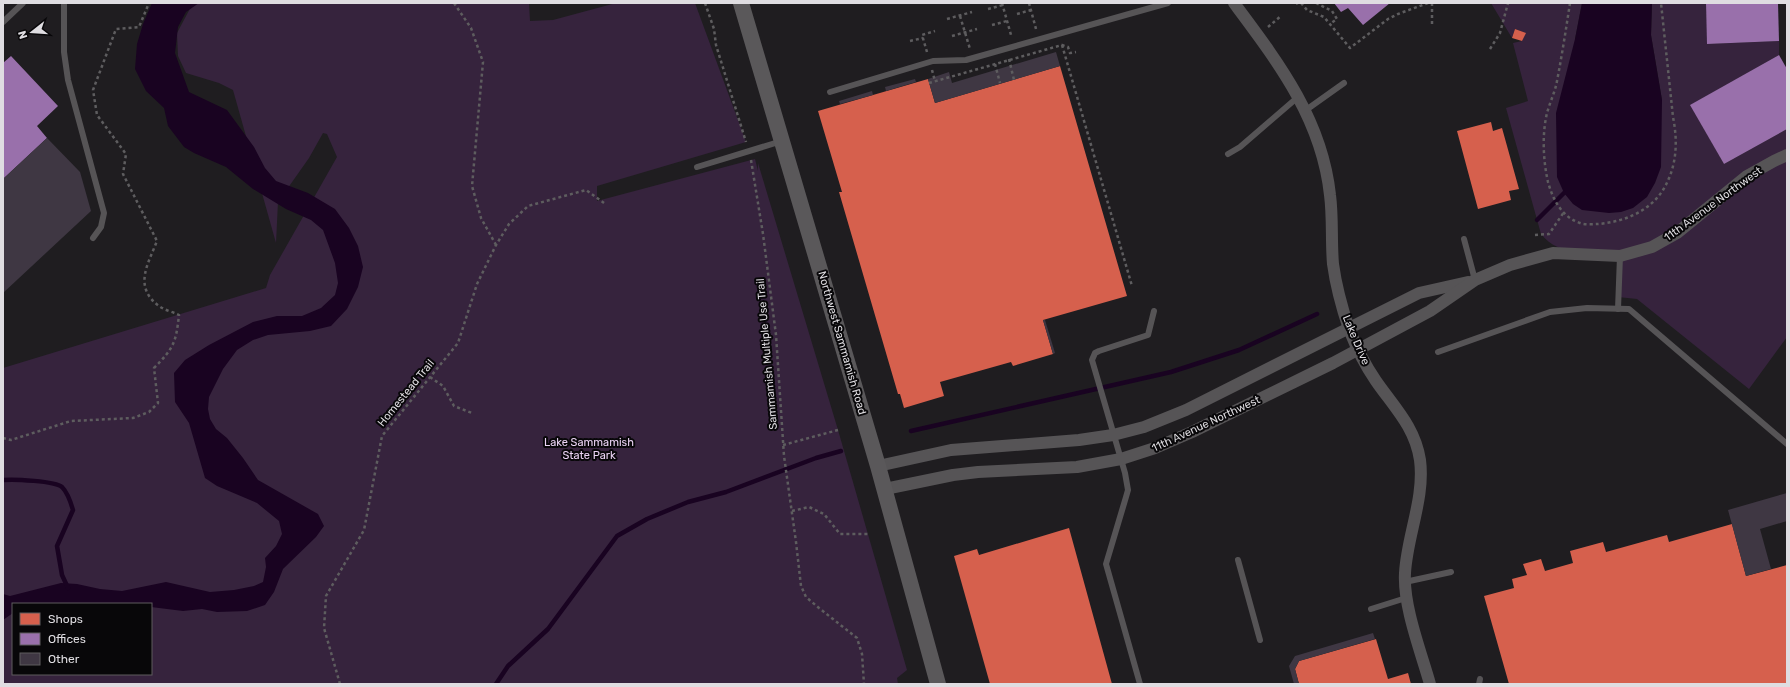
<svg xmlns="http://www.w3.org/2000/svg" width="1790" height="687" viewBox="0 0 1790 687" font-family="Rubik,sans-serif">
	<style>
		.green { fill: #36233d; fill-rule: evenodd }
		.water { fill: #190321 }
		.shops { fill: #d6604d }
		.offices { fill: #9970ab }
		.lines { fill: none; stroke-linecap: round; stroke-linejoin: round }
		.stream { stroke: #190321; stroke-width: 4.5 }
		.building { fill: #3f3743 }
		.path { stroke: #5e5d5f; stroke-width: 2.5; stroke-dasharray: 3 3; stroke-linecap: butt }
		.lane { stroke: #565456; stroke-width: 6 }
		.street { stroke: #565456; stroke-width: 12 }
		.secondary { stroke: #5a585a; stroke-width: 16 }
		.labels { text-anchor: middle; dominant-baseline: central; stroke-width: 4; stroke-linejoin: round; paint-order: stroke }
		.street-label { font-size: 11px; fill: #dfdde1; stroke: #080709 }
		.park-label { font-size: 11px; fill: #ecd4f5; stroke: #080709 }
	</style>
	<rect width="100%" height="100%" fill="#1f1d20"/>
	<g class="green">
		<path d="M 193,3 L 529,3 L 530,21 L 553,20 L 616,3 L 695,3 L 746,142 L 597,186 L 597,201 L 755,159 L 758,171 L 758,163 L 838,430 L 907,670 L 897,678 L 898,684 L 3,684 L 3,368 L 266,288 L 270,275 L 337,157 L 327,134 L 323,133 L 309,158 L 278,202 L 276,243 L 233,90 L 219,83 L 186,73 L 178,56 L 177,33 ZM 13,604 L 151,604 L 151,674 L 13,674 Z"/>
		<path d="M 1491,3 L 1582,3 L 1575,39 L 1662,100 L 1651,35 L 1652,3 L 1706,3 L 1708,44 L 1779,41 L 1779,55 L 1691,105 L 1724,164 L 1787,129 L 1787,337 L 1749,389 L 1637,299 L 1618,297 L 1620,256 C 1593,254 1559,257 1541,234 L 1506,108 L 1528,101 L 1513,43 L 1522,41 L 1525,33 L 1515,29 L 1512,38 Z"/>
	</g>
	<g class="water">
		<path d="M 152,3 L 199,3 L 186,12 L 178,27 L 175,53 L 189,92 L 227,110 L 254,147 L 265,168 L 276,181 L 308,193 L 335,209 L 349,228 L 358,246 L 363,267 L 358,287 L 347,309 L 331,326 L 310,331 L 268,335 L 253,340 L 237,350 L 223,369 L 209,397 L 208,409 L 210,419 L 216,429 L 227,438 L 243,458 L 258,480 L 318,514 L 324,526 L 316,537 L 283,569 L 274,592 L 265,605 L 247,611 L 217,612 L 202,609 L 183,611 L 151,607 L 151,604 L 13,604 L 13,613 L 3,620 L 3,594 L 10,596 L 61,583 L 77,584 L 100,589 L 122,591 L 166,582 L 210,592 L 234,590 L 254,586 L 263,582 L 266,567 L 265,558 L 276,546 L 282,534 L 279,521 L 257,503 L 217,486 L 205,478 L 189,423 L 175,402 L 174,373 L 185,360 L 209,345 L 253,322 L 277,316 L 302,316 L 321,308 L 335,295 L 338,283 L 335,263 L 323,230 L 311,220 L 286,209 L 253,189 L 226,167 L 194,153 L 184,147 L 168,126 L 164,108 L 146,91 L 135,69 L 137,44 L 143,24 Z"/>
		<path d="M 1582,3 L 1652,3 L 1651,35 L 1662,100 L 1661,167 L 1655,183 L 1647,197 L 1633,208 L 1621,212 L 1609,213 L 1582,210 L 1573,204 L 1564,193 L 1557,177 L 1556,113 L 1575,39 Z"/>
	</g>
	<g class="shops">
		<path d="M 1515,29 L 1526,33 L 1522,41 L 1512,38 Z"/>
		<path d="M 1060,66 L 1127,296 L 1043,320 L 1053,354 L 1013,366 L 1011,362 L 940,382 L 944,396 L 904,408 L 900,394 L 898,394 L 839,192 L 842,192 L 818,111 L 928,79 L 935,103 Z"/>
		<path d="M 1491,122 L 1493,131 L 1502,128 L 1519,189 L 1509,191 L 1511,200 L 1478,209 L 1457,131 Z"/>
		<path d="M 1732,524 L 1746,576 L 1787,565 L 1787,684 L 1509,684 L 1484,596 L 1514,588 L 1512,579 L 1527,575 L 1523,564 L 1541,559 L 1545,571 L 1573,563 L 1570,551 L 1603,542 L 1606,552 L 1667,535 L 1669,542 Z"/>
		<path d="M 1069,528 L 1112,684 L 990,684 L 954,556 L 977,549 L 979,555 Z"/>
		<path d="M 1376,639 L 1388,679 L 1408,673 L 1411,684 L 1299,684 L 1295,669 L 1299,661 Z"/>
	</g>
	<g class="offices">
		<path d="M 1334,3 L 1390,3 L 1363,25 L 1348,8 L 1341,12 Z"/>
		<path d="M 1706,3 L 1778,3 L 1779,41 L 1707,44 Z"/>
		<path d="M 1779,55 L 1787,69 L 1787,129 L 1724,164 L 1690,105 Z"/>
		<path d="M 11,56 L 58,106 L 37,126 L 47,138 L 3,179 L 3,63 Z"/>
	</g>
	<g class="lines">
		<g class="stream">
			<path d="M 1537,220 L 1564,193"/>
			<path d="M 911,431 L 1171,372 L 1239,350 L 1317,314"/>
			<path d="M 3,480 C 14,479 55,481 62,487 C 68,493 71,503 73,510 L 57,546 L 62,575 L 68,588"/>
			<path d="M 496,684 L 508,666 L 548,629 L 617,536 L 647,519 L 688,502 L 726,492 L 816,458 L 841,451"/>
		</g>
	</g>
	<g class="building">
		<path d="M 1056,52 L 1060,66 L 935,103 L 928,79 L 949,72 L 952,83 Z"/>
		<path d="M 915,79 L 916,82 L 886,91 L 885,87 Z"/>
		<path d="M 872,91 L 873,95 L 840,104 L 839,101 Z"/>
		<path d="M 47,138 L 80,172 L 91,211 L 3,293 L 3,179 Z"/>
		<path d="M 1043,320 L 1045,320 L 1055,353 L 1053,354 Z"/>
		<path d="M 1787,493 L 1787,521 L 1760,529 L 1771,569 L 1746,576 L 1728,510 Z"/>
		<path d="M 1373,633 L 1375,639 L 1299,661 L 1295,669 L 1299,684 L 1294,684 L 1289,666 L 1295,656 Z"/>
	</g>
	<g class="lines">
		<g class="path">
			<path d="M 454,3 L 471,28 L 483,62 L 472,186 L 481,218 L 496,245"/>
			<path d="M 705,3 L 714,29 L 716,45 L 746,142"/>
			<path d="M 1002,3 L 1011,35"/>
			<path d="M 1029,3 L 1036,29"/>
			<path d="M 1301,3 L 1307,10 L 1324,17 L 1350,48 L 1388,19 L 1398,14 L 1428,3"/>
			<path d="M 1316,3 L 1332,11 L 1337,19 L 1330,24"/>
			<path d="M 1432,3 L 1432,27"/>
			<path d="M 1570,3 C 1566,29 1562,55 1557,81 C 1555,92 1550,102 1547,113 C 1542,134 1543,160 1548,182 C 1553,200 1562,217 1580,223 C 1585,225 1593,224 1598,224 C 1623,222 1649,212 1663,190 C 1677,167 1678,142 1673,117 L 1661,3"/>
			<path d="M 1296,4 L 1298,3"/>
			<path d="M 988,9 L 1003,5"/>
			<path d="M 1017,14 L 1031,10"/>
			<path d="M 960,16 L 970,49"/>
			<path d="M 947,19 L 972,12"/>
			<path d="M 992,25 L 1007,21"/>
			<path d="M 1268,27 L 1281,16"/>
			<path d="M 952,36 L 977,29"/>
			<path d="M 910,41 L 923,38"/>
			<path d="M 1062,45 L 1132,286"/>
			<path d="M 1490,49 L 1500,33 L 1508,3"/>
			<path d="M 927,52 L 922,35 L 935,31"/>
			<path d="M 1009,59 L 1014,80"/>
			<path d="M 995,64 L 1000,83"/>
			<path d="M 932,70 L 935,81"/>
			<path d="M 929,83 L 1062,45 L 1068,47 L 1070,53 L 1076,52"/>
			<path d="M 751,160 L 763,234 L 776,335 L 784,456 L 796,542 L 801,586 L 806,597 L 819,608 L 857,638 L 862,654 L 864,684"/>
			<path d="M 1535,235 L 1549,234 L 1564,212"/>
			<path d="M 430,377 L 443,386 L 454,406 L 472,413"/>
			<path d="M 3,438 L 11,440 L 71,421 L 133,418 L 149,412 L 158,403 L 154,368 C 174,348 176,342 179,315 C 173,312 164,310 159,306 C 133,287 148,264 157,241 L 123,174 L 126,154 L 97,115 L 93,90 L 116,29 L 139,27 L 149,3"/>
			<path d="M 783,445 L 838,430"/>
			<path d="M 792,511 L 809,507 L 824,514 L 840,534 L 868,534"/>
			<path d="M 340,684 L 324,628 L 326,596 L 364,530 L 382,436 L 458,343 L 477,284 L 496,245 L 509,224 L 528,206 L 586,190 L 604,203"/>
		</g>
		<g class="lane">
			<path d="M 64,3 L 64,52 L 68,80 L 104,213 L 101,227 L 93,238"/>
			<path d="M 3,22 L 23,3"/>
			<path d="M 830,92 L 933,61 L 966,60 L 1168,3"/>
			<path d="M 1306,110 L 1344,83"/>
			<path d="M 1228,154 L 1240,147 L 1298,97"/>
			<path d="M 697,167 L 782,141"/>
			<path d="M 1464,239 L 1475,280"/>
			<path d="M 1618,309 L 1620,256"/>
			<path d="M 1438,352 L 1550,312 L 1587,308 L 1629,309 L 1787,444"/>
			<path d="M 1238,560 L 1260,640"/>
			<path d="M 1405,582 L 1451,572"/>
			<path d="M 1371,609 L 1406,598"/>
			<path d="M 1140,684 L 1106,564 L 1126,497 L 1128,490 L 1125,473 L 1092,360 L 1095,353 L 1099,351 L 1148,335 L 1154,311"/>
			<path d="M 1479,684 L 1480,679"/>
		</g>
		<g class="street">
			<path d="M 1234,3 C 1278,62 1322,119 1330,195 C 1333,218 1331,241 1333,264 C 1336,286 1342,308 1349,329 C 1356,347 1365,365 1376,381 C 1394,407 1415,427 1420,460 C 1425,498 1407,536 1405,573 C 1403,606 1421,652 1430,684"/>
			<path d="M 878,466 L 951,450 L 1079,440 L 1113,435 L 1144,427 L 1186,410 L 1419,293 L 1468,282"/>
			<path d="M 885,489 L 953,475 L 978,472 L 1077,467 L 1121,459 L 1155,448 L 1192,432 L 1333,363 L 1430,311 L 1475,280 L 1510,265 L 1553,253 L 1620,256 L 1652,247 L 1677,233 L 1747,176 L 1774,161 L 1787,155"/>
		</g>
		<path class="secondary" d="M 741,3 L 878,466 L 938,684"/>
	</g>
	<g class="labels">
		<g class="street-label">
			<text transform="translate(1713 204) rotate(-36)">11th Avenue Northwest</text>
			<text transform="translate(1356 340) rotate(67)">Lake Drive</text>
			<text transform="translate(842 343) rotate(74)">Northwest Sammamish Road</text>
			<text transform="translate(767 354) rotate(-95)">Sammamish Multiple Use Trail</text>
			<text transform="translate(406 393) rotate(-51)">Homestead Trail</text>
			<text transform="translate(1206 424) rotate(-25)">11th Avenue Northwest</text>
		</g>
		<g class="park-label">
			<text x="589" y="442">Lake Sammamish<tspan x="589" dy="13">State Park</tspan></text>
		</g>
	</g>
	<rect width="1790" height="687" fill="none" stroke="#dfdde1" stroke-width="8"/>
	<rect x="12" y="603" width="140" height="72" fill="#080709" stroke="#5e5d5f"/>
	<rect x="20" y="613" width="20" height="12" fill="#d6604d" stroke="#5e5d5f"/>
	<text x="48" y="623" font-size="12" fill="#dfdde1">Shops</text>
	<rect x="20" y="633" width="20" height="12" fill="#9970ab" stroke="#5e5d5f"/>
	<text x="48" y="643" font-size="12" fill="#dfdde1">Offices</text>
	<rect x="20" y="653" width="20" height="12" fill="#3f3743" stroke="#5e5d5f"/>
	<text x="48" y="663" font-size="12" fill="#dfdde1">Other</text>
	<g transform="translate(32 32) rotate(253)" stroke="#080709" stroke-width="3" paint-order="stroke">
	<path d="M0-3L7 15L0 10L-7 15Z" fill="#dfdde1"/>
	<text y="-6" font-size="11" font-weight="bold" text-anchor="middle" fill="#dfdde1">N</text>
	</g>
</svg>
